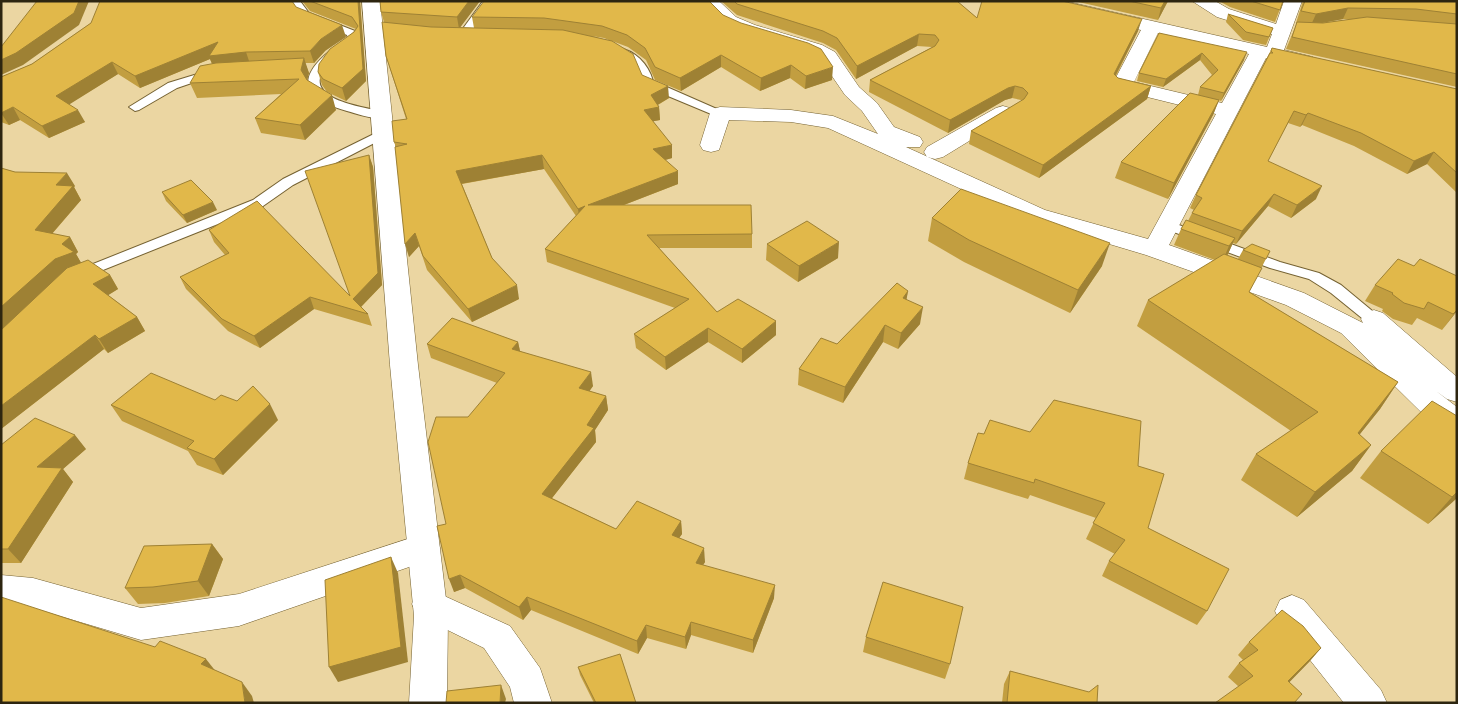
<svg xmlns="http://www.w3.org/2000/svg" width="1458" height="704" viewBox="0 0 1458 704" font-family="'Golos Text',sans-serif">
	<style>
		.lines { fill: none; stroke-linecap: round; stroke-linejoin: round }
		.service-casing { stroke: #756232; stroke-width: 2 }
		.minor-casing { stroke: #756232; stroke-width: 1 }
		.tertiary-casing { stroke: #756232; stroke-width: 1 }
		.service { fill: #fff; fill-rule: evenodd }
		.minor { fill: #fff; fill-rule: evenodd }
		.tertiary { fill: #fff; fill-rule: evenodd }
		.wall { fill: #c29e40; fill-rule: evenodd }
		.shaded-wall { fill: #9e8134 }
		.building { fill: #e1b84a; stroke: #9e8134 }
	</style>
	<rect width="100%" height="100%" fill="#ebd6a2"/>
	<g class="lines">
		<defs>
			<g id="service">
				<path d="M 290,1 L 300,1 L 309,13 L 355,31 L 360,39 C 351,49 337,53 329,63 C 295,99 363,107 385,112 L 387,115 L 385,118 C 374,120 358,114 347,111 C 284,93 308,64 348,38 L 347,35 L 301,17 Z"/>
				<path d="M 483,1 L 493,1 L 468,36 L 460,36 L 459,34 Z"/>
				<path d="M 617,47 C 635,51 648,63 653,81 L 726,113 L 720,117 L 716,116 L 644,86 L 636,67 L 611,50 Z"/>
				<path d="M 214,69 L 218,70 L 218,74 L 177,88 L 139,110 L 135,111 L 129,107 L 168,83 Z"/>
				<path d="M 382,130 L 386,131 L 388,134 L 386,137 L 293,185 L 263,206 L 78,280 L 71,275 L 73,272 L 253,200 L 283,179 Z"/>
				<path d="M 1168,221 L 1280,262 L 1319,273 L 1341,285 L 1382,319 L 1380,323 L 1368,323 L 1331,293 L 1309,279 L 1270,268 L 1163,228 L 1161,225 Z"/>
			</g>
			<g id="minor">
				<path d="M 699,1 L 719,1 L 736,17 L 755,25 L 822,45 L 835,52 L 859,87 L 877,103 L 894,127 L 920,137 L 923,142 L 920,147 L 906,147 L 1045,210 L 1148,239 L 1216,114 L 1115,89 L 1112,85 L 1141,30 L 1033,5 L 1030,1 L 1064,1 L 1267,47 L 1272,34 L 1217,17 L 1192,1 L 1215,1 L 1229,9 L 1276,24 L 1284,1 L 1302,1 L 1284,50 L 1313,57 L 1316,61 L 1313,65 L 1306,67 L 1266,58 L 1169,245 L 1304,293 L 1363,323 L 1361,319 L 1365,313 L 1374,310 L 1383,313 L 1457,377 L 1457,402 L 1447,399 L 1436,391 L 1457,407 L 1457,433 L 1447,430 L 1423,414 L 1341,333 L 1286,305 L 1146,255 L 1029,220 L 828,128 L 791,122 L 729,120 L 719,150 L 711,152 L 703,150 L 700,145 L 710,113 L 713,109 L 720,107 L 791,110 L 833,116 L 878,134 L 862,111 L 845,95 L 821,60 L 808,53 L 741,33 L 724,25 ZM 1158,33 L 1249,54 L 1222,103 L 1134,82 Z"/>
				<path d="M 1003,106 L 1010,108 L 1013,112 L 1010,116 L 943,157 L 935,159 L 927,157 L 924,152 L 927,147 L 996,108 Z"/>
				<path d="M 423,534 L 435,538 L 440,548 L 435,558 L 239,626 L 141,640 L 33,608 L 1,605 L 1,575 L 33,578 L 141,608 L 239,594 Z"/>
				<path d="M 429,589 L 510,626 L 540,668 L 552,703 L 514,703 L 510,687 L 484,648 L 417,615 L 412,604 L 417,593 Z"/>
				<path d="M 1292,595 L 1304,600 L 1381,690 L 1387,703 L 1344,703 L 1280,622 L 1275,611 L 1280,600 Z"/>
			</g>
			<path id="tertiary" d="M 362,1 L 380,1 L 418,365 L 448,616 L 447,703 L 409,703 L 414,616 L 390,365 Z"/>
		</defs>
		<use href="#service" class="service-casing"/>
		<use href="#minor" class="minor-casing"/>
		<use href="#tertiary" class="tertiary-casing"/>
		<use href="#service" class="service"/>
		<use href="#minor" class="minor"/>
		<use href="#tertiary" class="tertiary"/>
	</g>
	<g class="wall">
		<path d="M 302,1 L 360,1 L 366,81 L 346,101 L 327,92 L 322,85 L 318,72 L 356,29 L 310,11 Z"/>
		<path d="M 380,1 L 480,1 L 460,27 L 474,28 L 472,17 L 723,15 L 832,80 L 805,89 L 790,78 L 760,91 L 721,67 L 681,91 L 655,80 L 646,60 L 628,47 L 612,41 L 642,75 L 669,98 L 658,105 L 659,107 L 660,120 L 653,121 L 672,158 L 665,160 L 678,184 L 624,205 L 752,234 L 752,248 L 659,248 L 717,312 L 776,321 L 776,335 L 742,363 L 708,342 L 666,370 L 636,348 L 634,334 L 675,308 L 547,262 L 545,249 L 576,216 L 544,169 L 462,184 L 492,258 L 519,299 L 472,322 L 427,270 L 419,246 L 409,257 L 396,147 L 394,142 L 406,119 L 386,56 L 384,22 L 381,12 ZM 592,36 L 604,38 L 611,41 Z"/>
		<path d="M 721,1 L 957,1 L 977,18 L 1138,31 L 1116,76 L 1118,78 L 1151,86 L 1147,99 L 1039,178 L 969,144 L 971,131 L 1021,101 L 1021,100 L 1012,98 L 1005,100 L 948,133 L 869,92 L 870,80 L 932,47 L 917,46 L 856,79 L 836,50 L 823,43 L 737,15 Z"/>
		<path d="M 1074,1 L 1168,1 L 1158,20 Z"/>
		<path d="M 1219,1 L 1283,1 L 1275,22 L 1230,7 Z"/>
		<path d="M 1303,1 L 1457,1 L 1457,87 L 1286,49 L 1297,23 L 1296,23 ZM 1343,19 L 1352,19 L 1322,23 Z"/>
		<path d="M 1228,14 L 1273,28 L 1266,45 L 1243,40 L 1226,22 Z"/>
		<path d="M 91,23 L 325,51 L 314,63 L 305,63 L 309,73 L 307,80 L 336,110 L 305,140 L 261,133 L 255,118 L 281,94 L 197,98 L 190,83 L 212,64 L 210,59 L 140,88 L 118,74 L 69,104 L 85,122 L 49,138 L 20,120 L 9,125 L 1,122 L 1,77 L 32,64 Z"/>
		<path d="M 1159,33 L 1244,60 L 1221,101 L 1219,100 L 1213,115 L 1168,199 L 1115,178 L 1121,162 L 1198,95 L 1200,87 L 1212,75 L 1200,60 L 1163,87 L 1137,81 L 1139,73 Z"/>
		<path d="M 1272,48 L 1457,89 L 1457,193 L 1427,164 L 1407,174 L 1354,146 L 1302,125 L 1300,127 L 1288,123 L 1268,161 L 1316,199 L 1291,218 L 1268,206 L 1236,244 L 1233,243 L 1227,256 L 1238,259 L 1243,250 L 1270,251 L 1249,292 L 1398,382 L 1380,409 L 1359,435 L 1371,445 L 1352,471 L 1297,517 L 1241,480 L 1256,454 L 1291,431 L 1137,326 L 1148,300 L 1215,260 L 1174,245 L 1181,229 L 1188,221 L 1192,213 L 1194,210 L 1190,208 L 1196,195 Z"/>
		<path d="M 369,155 L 373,167 L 382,285 L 361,307 L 368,314 L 372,326 L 314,309 L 260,348 L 228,331 L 186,289 L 180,277 L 225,255 L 214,242 L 209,230 L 350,296 Z"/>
		<path d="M 1,168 L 15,172 L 75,186 L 74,187 L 81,200 L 52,234 L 70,237 L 78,252 L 76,254 L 81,263 L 110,275 L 118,289 L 108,295 L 137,317 L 145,331 L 108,353 L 104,349 L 1,429 Z"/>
		<path d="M 162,192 L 217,210 L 187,223 L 166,201 Z"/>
		<path d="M 932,218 L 1102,266 L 1070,313 L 964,262 L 928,241 Z"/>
		<path d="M 767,244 L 838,258 L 798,282 L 766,260 Z"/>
		<path d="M 1375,285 L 1457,311 L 1442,330 L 1417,318 L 1412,325 L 1393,319 L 1382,311 L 1383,309 L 1365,301 Z"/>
		<path d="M 908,291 L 906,300 L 920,324 L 898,349 L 883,342 L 843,403 L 798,385 L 799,369 L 837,344 Z"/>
		<path d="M 518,342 L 520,351 L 593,386 L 589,391 L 606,396 L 608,410 L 595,430 L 596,442 L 552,498 L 616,529 L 681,521 L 682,534 L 679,538 L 705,562 L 703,565 L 774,598 L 753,653 L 691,635 L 686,649 L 647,638 L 638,654 L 531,610 L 523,620 L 465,588 L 454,592 L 446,524 L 497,383 L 431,358 L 427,344 Z"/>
		<path d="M 215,400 L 278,420 L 223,475 L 197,465 L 188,451 L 122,421 L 111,405 Z"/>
		<path d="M 1457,416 L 1457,498 L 1428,524 L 1360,478 L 1381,451 Z"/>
		<path d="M 984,434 L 1138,466 L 1148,528 L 1207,611 L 1197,625 L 1102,576 L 1109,561 L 1115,554 L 1086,539 L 1096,518 L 1030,495 L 1028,499 L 964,479 L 968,463 Z"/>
		<path d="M 1,445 L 86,449 L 63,469 L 73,482 L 21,563 L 1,563 Z"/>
		<path d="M 212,544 L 223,559 L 209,596 L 165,603 L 138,604 L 125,588 Z"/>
		<path d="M 866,637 L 950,664 L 945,679 L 863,652 Z"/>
		<path d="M 1249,642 L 1321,648 L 1309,662 L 1289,682 L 1238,686 L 1228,677 L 1239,663 L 1243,660 L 1238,655 Z"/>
		<path d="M 578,667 L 636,703 L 594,703 L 580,675 Z"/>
		<path d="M 1010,671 L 1097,703 L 1002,703 L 1004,684 Z"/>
	</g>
	<g class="shaded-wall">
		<path d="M 79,1 L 89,1 L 79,25 L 23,65 L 1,75 L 1,60 Z"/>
		<path d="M 358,1 L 360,1 L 366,81 L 346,101 L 342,88 L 363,69 Z"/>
		<path d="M 469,1 L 480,1 L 459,29 L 457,17 Z"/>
		<path d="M 1165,1 L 1168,1 L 1158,20 L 1161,8 Z"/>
		<path d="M 1348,8 L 1343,19 L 1311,25 L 1316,14 Z"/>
		<path d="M 1142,19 L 1138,31 L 1110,86 L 1114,74 Z"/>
		<path d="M 342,25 L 346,37 L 325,51 L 314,63 L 310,51 L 321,39 Z"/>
		<path d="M 919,34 L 917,46 L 856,79 L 857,66 Z"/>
		<path d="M 218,42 L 246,52 L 250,64 L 214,68 L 210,59 L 140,88 L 135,76 Z"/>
		<path d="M 1247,52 L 1244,60 L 1221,101 L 1224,93 Z"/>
		<path d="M 1202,53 L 1200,60 L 1163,87 L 1166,79 Z"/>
		<path d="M 721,55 L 721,67 L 681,91 L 680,78 Z"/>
		<path d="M 304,58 L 309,73 L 306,85 L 301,70 Z"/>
		<path d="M 112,62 L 118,74 L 62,109 L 56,96 Z"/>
		<path d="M 791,65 L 790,78 L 760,91 L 761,78 Z"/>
		<path d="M 833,67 L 832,80 L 805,89 L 806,76 Z"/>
		<path d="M 668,86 L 669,98 L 652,108 L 651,95 Z"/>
		<path d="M 1015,86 L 1012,98 L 1005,100 L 948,133 L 950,120 L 1008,88 Z"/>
		<path d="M 1151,86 L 1147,99 L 1039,178 L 1043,165 Z"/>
		<path d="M 332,95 L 336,110 L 305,140 L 300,125 Z"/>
		<path d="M 1219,100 L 1213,115 L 1168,199 L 1174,183 Z"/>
		<path d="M 13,107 L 20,120 L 9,125 L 1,113 Z"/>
		<path d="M 659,107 L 660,120 L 644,123 L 644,110 Z"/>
		<path d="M 78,110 L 85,122 L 49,138 L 42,126 Z"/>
		<path d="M 1308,113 L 1302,125 L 1300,127 L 1306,115 Z"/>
		<path d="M 672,145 L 672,158 L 654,163 L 653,149 Z"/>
		<path d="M 1434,152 L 1427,164 L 1407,174 L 1414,161 Z"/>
		<path d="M 369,155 L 373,167 L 382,285 L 357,311 L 353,299 Z"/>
		<path d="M 542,155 L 544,169 L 460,184 L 456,171 Z"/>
		<path d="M 678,171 L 678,184 L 590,218 L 588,205 Z"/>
		<path d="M 67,173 L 75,186 L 74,187 L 81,200 L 43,244 L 35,230 L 56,185 Z"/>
		<path d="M 1322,186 L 1316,199 L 1291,218 L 1297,205 Z"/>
		<path d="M 1274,194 L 1268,206 L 1236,244 L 1242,231 Z"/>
		<path d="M 213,202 L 217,210 L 187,223 L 183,215 Z"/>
		<path d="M 585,206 L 580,222 L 578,209 Z"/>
		<path d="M 415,233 L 419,246 L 409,257 L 405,244 Z"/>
		<path d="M 70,237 L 78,252 L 76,254 L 83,266 L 1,330 L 1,307 L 62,244 Z"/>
		<path d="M 1235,238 L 1228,254 L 1222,262 L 1229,246 Z"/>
		<path d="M 839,242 L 838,258 L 798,282 L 799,266 Z"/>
		<path d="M 1110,243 L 1102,266 L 1070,313 L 1078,290 Z"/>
		<path d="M 110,275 L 118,289 L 102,299 L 93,284 Z"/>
		<path d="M 517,285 L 519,299 L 472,322 L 468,309 Z"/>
		<path d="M 908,291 L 905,308 L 903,298 Z"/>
		<path d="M 310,297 L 314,309 L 260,348 L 254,336 Z"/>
		<path d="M 923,307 L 920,324 L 898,349 L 901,333 Z"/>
		<path d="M 1457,310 L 1457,311 L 1442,330 Z"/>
		<path d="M 137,317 L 145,331 L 108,353 L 99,339 Z"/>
		<path d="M 776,321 L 776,335 L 742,363 L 742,349 Z"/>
		<path d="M 885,325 L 883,342 L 843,403 L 845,387 Z"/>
		<path d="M 708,328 L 708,342 L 666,370 L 665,357 Z"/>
		<path d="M 95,335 L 104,349 L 1,429 L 1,406 Z"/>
		<path d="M 518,342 L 521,356 L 512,349 Z"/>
		<path d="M 591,372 L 593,386 L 582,402 L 579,388 Z"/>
		<path d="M 1398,382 L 1380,409 L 1340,459 L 1358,433 Z"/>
		<path d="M 606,396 L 608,410 L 595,430 L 596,442 L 545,507 L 542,494 Z"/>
		<path d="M 270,404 L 278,420 L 223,475 L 214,459 Z"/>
		<path d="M 75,435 L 86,449 L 63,469 L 73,482 L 21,563 L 8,549 L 37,467 Z"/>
		<path d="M 1371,445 L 1352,471 L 1297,517 L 1315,492 Z"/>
		<path d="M 1457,492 L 1457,498 L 1428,524 L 1452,497 Z"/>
		<path d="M 681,521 L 682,534 L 672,548 L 672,535 Z"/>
		<path d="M 212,544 L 223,559 L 209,596 L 198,581 Z"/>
		<path d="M 704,548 L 705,562 L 696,576 L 696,563 Z"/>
		<path d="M 391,557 L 398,573 L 408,662 L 338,682 L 329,667 Z"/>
		<path d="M 460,575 L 465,588 L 454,592 L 449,579 Z"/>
		<path d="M 775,585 L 774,598 L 753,653 L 753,640 Z"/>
		<path d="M 527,597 L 531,610 L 523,620 L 519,607 Z"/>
		<path d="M 691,622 L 691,635 L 686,649 L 685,637 Z"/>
		<path d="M 646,625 L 647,638 L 638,654 L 637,641 Z"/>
		<path d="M 1321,648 L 1309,662 L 1277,695 L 1288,681 Z"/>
		<path d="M 206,659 L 217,673 L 201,664 Z"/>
		<path d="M 242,682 L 252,696 L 254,703 L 245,703 Z"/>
		<path d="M 501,685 L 506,699 L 505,703 L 500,703 Z"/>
	</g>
	<g class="building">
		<path d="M 37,1 L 79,1 L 74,13 L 16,53 L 1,60 L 1,47 Z"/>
		<path d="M 100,1 L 292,1 L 296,7 L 342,25 L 321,39 L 310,51 L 246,52 L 209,56 L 218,42 L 135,76 L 112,62 L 56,96 L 78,110 L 42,126 L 13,107 L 1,113 L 1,77 L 32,64 L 91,23 Z"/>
		<path d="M 310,1 L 358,1 L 363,69 L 342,88 L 323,79 L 318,72 L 319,64 L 330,49 L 354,32 L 358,26 L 352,17 Z"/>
		<path d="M 380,1 L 469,1 L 457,17 L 381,12 Z"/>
		<path d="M 484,1 L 709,1 L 723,15 L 741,23 L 808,43 L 821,49 L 833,67 L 806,76 L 791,65 L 761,78 L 721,55 L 680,78 L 655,67 L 645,48 L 627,35 L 602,26 L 544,18 L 472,17 Z"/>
		<path d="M 734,1 L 957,1 L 977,18 L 982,1 L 1062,1 L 1142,19 L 1114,74 L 1118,78 L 1151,86 L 1043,165 L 971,131 L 1024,99 L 1028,93 L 1023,88 L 1015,86 L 1008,88 L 950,120 L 870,80 L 935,46 L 939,40 L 935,35 L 919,34 L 857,66 L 837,38 L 823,31 L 737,4 Z"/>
		<path d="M 1129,1 L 1165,1 L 1161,8 Z"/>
		<path d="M 1251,1 L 1283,1 L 1280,10 Z"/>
		<path d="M 1305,1 L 1457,1 L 1457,14 L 1416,9 L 1348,8 L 1316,14 L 1301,11 Z"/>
		<path d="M 1228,14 L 1273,28 L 1269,37 L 1246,32 Z"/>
		<path d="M 1367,17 L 1457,24 L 1457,74 L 1292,37 L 1297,22 L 1323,23 Z"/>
		<path d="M 382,22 L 431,27 L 563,30 L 612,41 L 633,54 L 642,75 L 668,86 L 651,95 L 659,107 L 644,110 L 672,145 L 653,149 L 678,171 L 588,205 L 751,205 L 752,234 L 647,235 L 717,312 L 738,299 L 776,321 L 742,349 L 708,328 L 665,357 L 634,334 L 689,299 L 545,249 L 585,206 L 578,209 L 542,155 L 456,171 L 492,258 L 517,285 L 468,309 L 423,256 L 415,233 L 405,244 L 395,147 L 407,144 L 394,142 L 392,121 L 407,119 L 386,56 Z"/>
		<path d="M 1159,33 L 1247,52 L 1224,93 L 1200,87 L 1218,70 L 1202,53 L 1166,79 L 1139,73 Z"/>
		<path d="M 1272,48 L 1457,89 L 1457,173 L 1434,152 L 1414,161 L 1361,133 L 1308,113 L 1306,115 L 1294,111 L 1268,161 L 1322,186 L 1297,205 L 1274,194 L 1242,231 L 1192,213 L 1202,198 L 1196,195 L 1270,53 L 1273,53 L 1271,51 Z"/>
		<path d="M 304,58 L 301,70 L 307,80 L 332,95 L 300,125 L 255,118 L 299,79 L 190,83 L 200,66 L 216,63 Z"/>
		<path d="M 1190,93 L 1219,100 L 1174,183 L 1121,162 Z"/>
		<path d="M 369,155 L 378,273 L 353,299 L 368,314 L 310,297 L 254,336 L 222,319 L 180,277 L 229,253 L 209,230 L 257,201 L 350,296 L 305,171 Z"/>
		<path d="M 1,168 L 15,172 L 67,173 L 56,185 L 73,186 L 35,230 L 70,237 L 62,244 L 74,252 L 55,259 L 1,307 Z"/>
		<path d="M 191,180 L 213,202 L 183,215 L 162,192 Z"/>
		<path d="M 961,189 L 1110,243 L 1078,290 L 969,240 L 932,218 Z"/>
		<path d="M 1186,220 L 1235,238 L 1229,246 L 1181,229 Z"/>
		<path d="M 807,221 L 839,242 L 799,266 L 767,244 Z"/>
		<path d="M 1252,244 L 1270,251 L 1266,259 L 1243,250 Z"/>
		<path d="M 1224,254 L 1262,268 L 1249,292 L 1398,382 L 1358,433 L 1371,445 L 1315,492 L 1256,454 L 1318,412 L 1148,300 Z"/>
		<path d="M 1398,259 L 1414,266 L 1420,259 L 1457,276 L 1457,310 L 1453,314 L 1428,302 L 1424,309 L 1404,303 L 1392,294 L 1393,293 L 1375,285 Z"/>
		<path d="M 88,260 L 110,275 L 93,284 L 137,317 L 99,339 L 95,335 L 1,406 L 1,330 L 67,268 Z"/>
		<path d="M 897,283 L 908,291 L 903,298 L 923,307 L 901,333 L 885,325 L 845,387 L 799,369 L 821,338 L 837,344 Z"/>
		<path d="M 452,318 L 518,342 L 512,349 L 591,372 L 579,388 L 606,396 L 587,425 L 594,428 L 542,494 L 616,529 L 637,501 L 681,521 L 672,535 L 704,548 L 696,563 L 775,585 L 753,640 L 691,622 L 685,637 L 646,625 L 637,641 L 527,597 L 519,607 L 460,575 L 449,579 L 437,526 L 446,524 L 428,442 L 436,417 L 468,417 L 505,373 L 427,344 Z"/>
		<path d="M 151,373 L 215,400 L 221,395 L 237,401 L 253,386 L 270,404 L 214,459 L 187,448 L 194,441 L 111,405 Z"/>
		<path d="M 1054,400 L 1141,421 L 1138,466 L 1164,474 L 1148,528 L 1229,569 L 1207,611 L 1109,561 L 1125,540 L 1093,523 L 1105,503 L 1035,479 L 1034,483 L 968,463 L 978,433 L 984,434 L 990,420 L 1030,432 Z"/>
		<path d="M 1432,401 L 1457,416 L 1457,492 L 1452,497 L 1381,451 Z"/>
		<path d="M 35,418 L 75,435 L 37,467 L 62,468 L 8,549 L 1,549 L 1,445 Z"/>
		<path d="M 212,544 L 198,581 L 153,587 L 125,588 L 144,546 Z"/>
		<path d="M 391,557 L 401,647 L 329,667 L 325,580 Z"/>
		<path d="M 883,582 L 963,607 L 950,664 L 866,637 Z"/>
		<path d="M 1,597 L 155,647 L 160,641 L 206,659 L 201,664 L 242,682 L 245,703 L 1,703 Z"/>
		<path d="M 1282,610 L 1303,626 L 1321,648 L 1288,681 L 1302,694 L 1294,703 L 1215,703 L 1253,676 L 1239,663 L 1258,650 L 1249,642 Z"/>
		<path d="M 620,654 L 636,703 L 596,703 L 578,667 Z"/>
		<path d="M 1010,671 L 1089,692 L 1098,685 L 1097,703 L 1007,703 Z"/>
		<path d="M 501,685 L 500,703 L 446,703 L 447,691 Z"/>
	</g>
	<rect width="1458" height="704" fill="none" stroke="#2d2510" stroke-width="5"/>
</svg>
